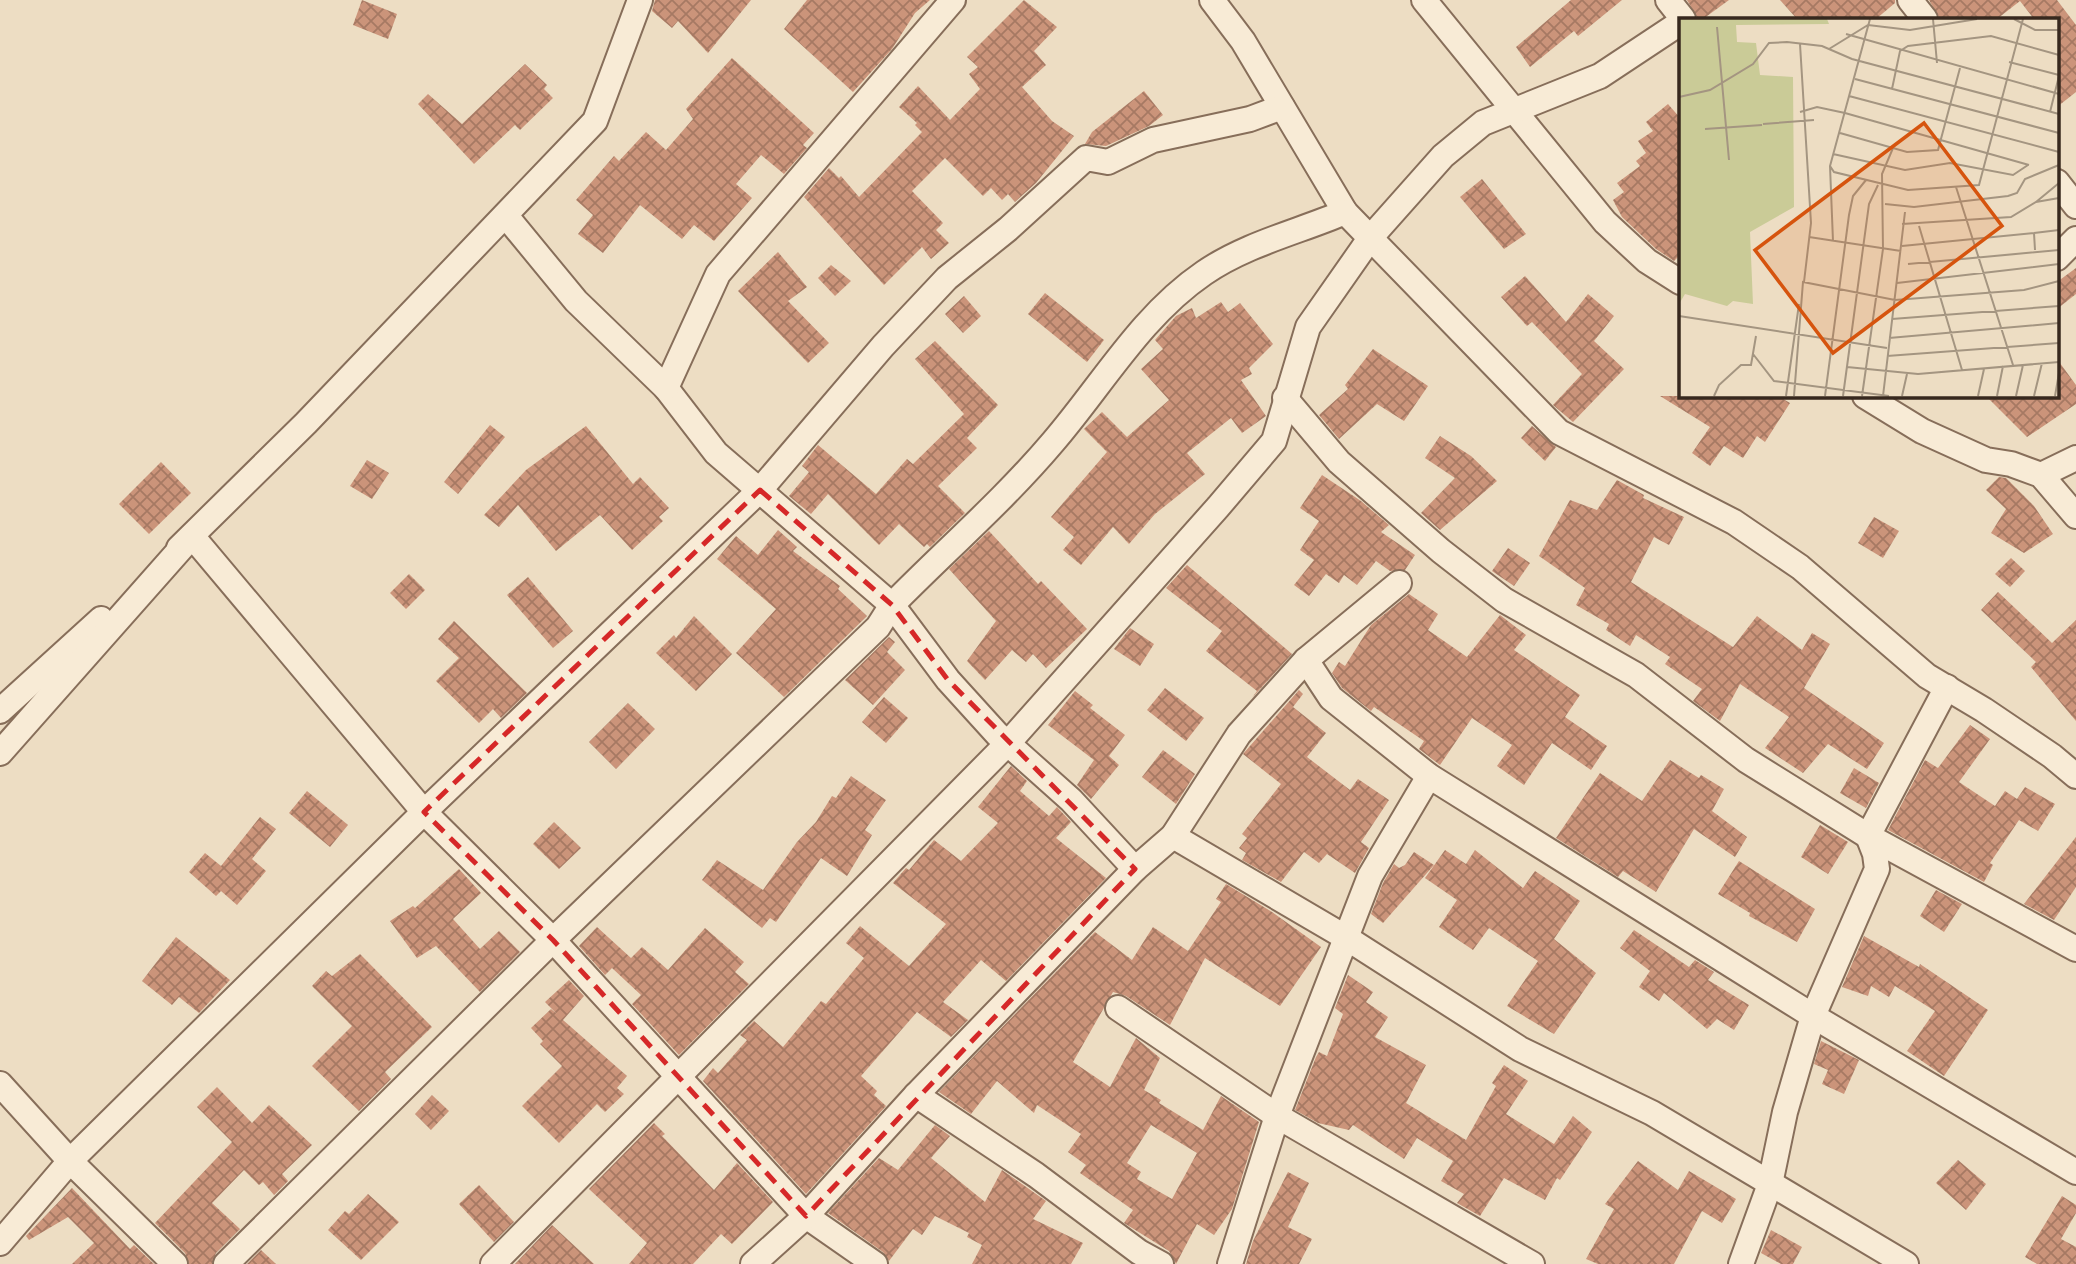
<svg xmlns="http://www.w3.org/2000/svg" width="2076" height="1264" viewBox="0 0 2076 1264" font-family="'PT Serif',serif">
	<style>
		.building { fill: url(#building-cross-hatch); fill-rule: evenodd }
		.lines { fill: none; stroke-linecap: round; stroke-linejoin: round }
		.minor-casing { stroke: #876e5a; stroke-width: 28 }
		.minor { stroke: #f8ebd6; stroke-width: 24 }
		.marked { fill: none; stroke: #d62828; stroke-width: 5; stroke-dasharray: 14 9; stroke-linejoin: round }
		.inset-road { fill: none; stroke: #a49581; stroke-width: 2 }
		.view { fill: #d6540e; fill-opacity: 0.15; stroke: #d6540e; stroke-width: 3.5 }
		.inset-edge { fill: none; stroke: #37281e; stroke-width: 3.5 }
	</style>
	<defs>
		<pattern id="building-cross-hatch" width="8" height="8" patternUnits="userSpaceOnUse" patternTransform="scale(1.75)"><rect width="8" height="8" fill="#cb947a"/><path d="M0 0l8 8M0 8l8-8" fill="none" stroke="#a67963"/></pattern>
	</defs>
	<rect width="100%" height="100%" fill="#edddc3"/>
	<g class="building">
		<path d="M 362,0 L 397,14 L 388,39 L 353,25 Z"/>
		<path d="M 655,0 L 751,0 L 708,53 L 678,21 L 672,28 L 652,11 Z"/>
		<path d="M 807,0 L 930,0 L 915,13 L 892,49 L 853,92 L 784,29 Z"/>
		<path d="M 1024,0 L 1057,27 L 1034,51 L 1046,65 L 1022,87 L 1052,121 L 1074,136 L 1036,183 L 1015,202 L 1008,194 L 1002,200 L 991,188 L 983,196 L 945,158 L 912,191 L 943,223 L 936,230 L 949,243 L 931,259 L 922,247 L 884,285 L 804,197 L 829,168 L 839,178 L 841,176 L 859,197 L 922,132 L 915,125 L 917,123 L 899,107 L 918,86 L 950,120 L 980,89 L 969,74 L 978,67 L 967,57 Z"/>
		<path d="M 1571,0 L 1622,0 L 1578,36 L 1574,31 L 1530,67 L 1516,47 Z"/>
		<path d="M 1687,0 L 1729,0 L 1703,19 L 1698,19 Z"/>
		<path d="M 1780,0 L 1895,0 L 1895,3 L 1876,19 L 1797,19 Z"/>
		<path d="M 1929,0 L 2057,0 L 2076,25 L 2076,92 L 2057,107 L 2057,19 L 2034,19 L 2020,1 L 1997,19 L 1940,19 Z"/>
		<path d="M 732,58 L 814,133 L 803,145 L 807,148 L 784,174 L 761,155 L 736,184 L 752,198 L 714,241 L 694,225 L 682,239 L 640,205 L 603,253 L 578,234 L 593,215 L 576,200 L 614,156 L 619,161 L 646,132 L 666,150 L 693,119 L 686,109 Z"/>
		<path d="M 525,64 L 547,85 L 544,89 L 553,98 L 520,130 L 515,125 L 474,164 L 418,104 L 428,94 L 462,124 Z"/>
		<path d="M 1144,91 L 1163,115 L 1149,126 L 1106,146 L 1085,144 L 1092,132 Z"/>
		<path d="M 1668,104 L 1681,119 L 1681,254 L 1674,261 L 1656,249 L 1622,217 L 1613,200 L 1624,192 L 1617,183 L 1640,166 L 1636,161 L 1646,153 L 1638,141 L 1653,131 L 1646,122 Z"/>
		<path d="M 1482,179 L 1526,234 L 1504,249 L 1460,197 Z"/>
		<path d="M 778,252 L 807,287 L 788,301 L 829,343 L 808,363 L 738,291 Z"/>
		<path d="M 831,265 L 851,281 L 835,296 L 818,278 Z"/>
		<path d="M 2076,268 L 2076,294 L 2057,309 L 2057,282 Z"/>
		<path d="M 1525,276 L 1566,322 L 1588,294 L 1614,316 L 1594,341 L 1624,369 L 1573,422 L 1553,405 L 1582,374 L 1532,322 L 1527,326 L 1501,297 Z"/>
		<path d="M 1045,293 L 1104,340 L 1087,362 L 1028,314 Z"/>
		<path d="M 964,296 L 981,316 L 963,333 L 945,314 Z"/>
		<path d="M 1221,302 L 1228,312 L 1240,303 L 1273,344 L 1249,368 L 1252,374 L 1241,380 L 1266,416 L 1242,433 L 1231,418 L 1187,453 L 1205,474 L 1155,514 L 1129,544 L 1113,527 L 1081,565 L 1063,550 L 1074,537 L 1051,517 L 1107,452 L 1084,429 L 1102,412 L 1127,437 L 1169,400 L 1141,369 L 1163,349 L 1155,340 L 1176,316 L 1192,308 L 1196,318 Z"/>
		<path d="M 935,341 L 998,405 L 967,438 L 977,448 L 938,486 L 965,513 L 930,547 L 927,544 L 924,547 L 899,524 L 879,545 L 828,494 L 811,514 L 789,496 L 809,472 L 802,466 L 818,445 L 876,494 L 907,459 L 913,464 L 964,414 L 915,359 Z"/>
		<path d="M 1373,349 L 1428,386 L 1404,421 L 1377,404 L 1339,439 L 1319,415 L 1348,389 L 1345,385 Z"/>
		<path d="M 2057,359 L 2076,385 L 2076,404 L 2027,437 L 1986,396 L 2057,396 Z"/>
		<path d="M 1660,396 L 1778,396 L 1790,403 L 1765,442 L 1757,436 L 1743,458 L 1724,446 L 1710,466 L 1692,453 L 1710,427 Z"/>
		<path d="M 490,425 L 505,437 L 458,494 L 444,482 Z"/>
		<path d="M 586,426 L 633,484 L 640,477 L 669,508 L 659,517 L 663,521 L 632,550 L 600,515 L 556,551 L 518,505 L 499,527 L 484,515 L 526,470 Z"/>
		<path d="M 1532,426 L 1556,447 L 1545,461 L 1521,438 Z"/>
		<path d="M 1440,436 L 1471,456 L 1497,481 L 1440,530 L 1421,513 L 1455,478 L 1425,458 Z"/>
		<path d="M 367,460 L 389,473 L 372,499 L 350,486 Z"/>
		<path d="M 161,462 L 191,493 L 149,534 L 119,504 Z"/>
		<path d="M 1322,475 L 1361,501 L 1389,525 L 1381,532 L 1415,555 L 1405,570 L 1390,571 L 1376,561 L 1357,585 L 1344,575 L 1339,583 L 1326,574 L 1309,596 L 1294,585 L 1314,560 L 1300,550 L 1319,521 L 1300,508 Z"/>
		<path d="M 1999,477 L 2006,478 L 2034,506 L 2053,534 L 2024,553 L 1991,533 L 2006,509 L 1986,490 Z"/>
		<path d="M 1617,480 L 1644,495 L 1643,498 L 1684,517 L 1669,545 L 1654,537 L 1631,582 L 1733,647 L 1757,616 L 1802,650 L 1812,633 L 1830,644 L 1804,688 L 1884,743 L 1867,769 L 1828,744 L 1803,773 L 1765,748 L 1789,717 L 1740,684 L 1720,721 L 1693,701 L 1702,689 L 1665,664 L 1670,657 L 1636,635 L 1630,646 L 1606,630 L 1609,624 L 1576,605 L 1585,588 L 1539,556 L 1570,500 L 1597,510 Z"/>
		<path d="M 1874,517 L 1899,531 L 1883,558 L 1858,543 Z"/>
		<path d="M 778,530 L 797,547 L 793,551 L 840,586 L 838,589 L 867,616 L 784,697 L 736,653 L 776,609 L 717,559 L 736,536 L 758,555 Z"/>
		<path d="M 989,531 L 1038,584 L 1041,581 L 1087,629 L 1046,668 L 1033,654 L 1026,662 L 1012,650 L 985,680 L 967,661 L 996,621 L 949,569 Z"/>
		<path d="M 1508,548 L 1530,563 L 1514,586 L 1492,571 Z"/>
		<path d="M 2011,558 L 2025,571 L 2010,587 L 1995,574 Z"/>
		<path d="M 1187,565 L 1292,654 L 1252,698 L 1257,691 L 1206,651 L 1222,631 L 1166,588 Z"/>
		<path d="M 409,574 L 425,590 L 406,609 L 390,593 Z"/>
		<path d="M 528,577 L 573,631 L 553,648 L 507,595 Z"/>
		<path d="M 1998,592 L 2052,643 L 2076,620 L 2076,721 L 2031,667 L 2036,662 L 1981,610 Z"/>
		<path d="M 1409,594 L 1438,614 L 1428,630 L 1467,657 L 1500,615 L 1526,635 L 1514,650 L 1580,695 L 1565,717 L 1607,746 L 1591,770 L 1552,743 L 1524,785 L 1497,766 L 1512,745 L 1472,718 L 1440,765 L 1419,749 L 1424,741 L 1374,707 L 1371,711 L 1342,688 L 1332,673 L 1339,662 L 1345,666 L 1371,625 Z"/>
		<path d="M 694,616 L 732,654 L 696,691 L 656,653 L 674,635 L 676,638 Z"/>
		<path d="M 454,621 L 527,693 L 501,718 L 493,709 L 479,723 L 436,681 L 459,658 L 438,639 Z"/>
		<path d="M 1130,628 L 1154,644 L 1140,666 L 1114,649 Z"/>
		<path d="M 889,637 L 895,642 L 887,652 L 905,670 L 873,705 L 845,680 Z"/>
		<path d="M 1165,688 L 1204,718 L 1186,741 L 1147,710 Z"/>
		<path d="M 1299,690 L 1303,694 L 1293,707 L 1326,733 L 1307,757 L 1350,790 L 1358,779 L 1389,800 L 1361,842 L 1369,848 L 1355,873 L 1327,854 L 1319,863 L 1304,852 L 1281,882 L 1242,860 L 1246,853 L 1239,848 L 1247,838 L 1242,834 L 1281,784 L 1243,754 Z"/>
		<path d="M 1075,691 L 1093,705 L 1090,708 L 1125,735 L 1109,756 L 1119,765 L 1091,799 L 1077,785 L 1094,760 L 1048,725 Z"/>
		<path d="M 884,697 L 908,718 L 886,743 L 862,722 Z"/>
		<path d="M 628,703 L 655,729 L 616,769 L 589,742 Z"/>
		<path d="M 1970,725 L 1990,739 L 1959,782 L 1995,806 L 2005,791 L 2017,799 L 2025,787 L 2055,804 L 2038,831 L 2019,820 L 1990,863 L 1993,865 L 1984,882 L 1888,830 L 1925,760 L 1938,768 Z"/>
		<path d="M 1163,750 L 1195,774 L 1176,804 L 1142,777 Z"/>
		<path d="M 1670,760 L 1699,778 L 1701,775 L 1724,789 L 1712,811 L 1747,837 L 1735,857 L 1694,829 L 1656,892 L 1623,871 L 1618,877 L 1556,838 L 1600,773 L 1642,801 Z"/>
		<path d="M 1011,766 L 1027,781 L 1020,791 L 1049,816 L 1057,807 L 1071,822 L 1056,838 L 1106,878 L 1006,981 L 981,960 L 943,1002 L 968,1020 L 951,1037 L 917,1012 L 861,1076 L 877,1091 L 874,1095 L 886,1106 L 806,1194 L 703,1081 L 713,1068 L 718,1073 L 747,1040 L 740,1035 L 754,1021 L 783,1047 L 821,1001 L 826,1004 L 864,958 L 846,943 L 860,926 L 909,966 L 946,924 L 893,883 L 906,868 L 909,870 L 934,840 L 961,861 L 998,823 L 978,807 Z"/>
		<path d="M 1854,768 L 1879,783 L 1866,808 L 1840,793 Z"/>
		<path d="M 851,776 L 886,800 L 865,830 L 872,835 L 847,876 L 821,858 L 776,922 L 770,918 L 762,928 L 702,880 L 717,860 L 763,890 L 797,842 L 816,822 L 832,796 L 836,798 Z"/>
		<path d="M 307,791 L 348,825 L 330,847 L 289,813 Z"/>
		<path d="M 260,817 L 276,829 L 252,859 L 266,871 L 237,905 L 221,891 L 216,896 L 189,872 L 205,853 L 221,866 Z"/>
		<path d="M 554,822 L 581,848 L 559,869 L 533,844 Z"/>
		<path d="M 1820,825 L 1848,842 L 1828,874 L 1801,857 Z"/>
		<path d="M 2076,837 L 2076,887 L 2054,920 L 2024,904 Z"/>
		<path d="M 1445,850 L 1466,864 L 1475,850 L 1523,888 L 1535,871 L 1580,901 L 1554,939 L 1596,973 L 1554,1034 L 1507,1006 L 1538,961 L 1489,928 L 1473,950 L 1439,927 L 1457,900 L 1425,878 Z"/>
		<path d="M 1414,852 L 1434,865 L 1383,923 L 1371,914 L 1383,883 L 1394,864 L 1399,868 L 1405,865 Z"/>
		<path d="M 1739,861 L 1815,909 L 1797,942 L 1749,916 L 1750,913 L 1718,894 Z"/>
		<path d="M 459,869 L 481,893 L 453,919 L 480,949 L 499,931 L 520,952 L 480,992 L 436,946 L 417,958 L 390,921 L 413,906 L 415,908 Z"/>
		<path d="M 1226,884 L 1272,912 L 1321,947 L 1280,1006 L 1205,958 L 1170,1025 L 1126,996 L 1113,992 L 1073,1062 L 1110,1087 L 1136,1038 L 1160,1058 L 1144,1090 L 1161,1100 L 1159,1103 L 1203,1130 L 1221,1096 L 1259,1122 L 1232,1209 L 1214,1235 L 1197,1224 L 1176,1264 L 1169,1251 L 1124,1223 L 1133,1210 L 1080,1173 L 1086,1165 L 1068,1152 L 1081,1134 L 1037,1105 L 1034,1113 L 997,1081 L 971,1114 L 939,1092 L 1095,932 L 1132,960 L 1153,927 L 1188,951 L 1221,902 L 1216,899 ZM 1151,1125 L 1197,1153 L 1172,1199 L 1137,1179 L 1141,1172 L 1127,1163 Z"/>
		<path d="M 1936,890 L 1962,904 L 1944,932 L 1920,916 Z"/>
		<path d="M 597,927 L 631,958 L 642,947 L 668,970 L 705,928 L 744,962 L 735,972 L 749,984 L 679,1055 L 632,1004 L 641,995 L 612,968 L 605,975 L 579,946 Z"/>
		<path d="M 1634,930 L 1689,967 L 1695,960 L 1714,972 L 1708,980 L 1749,1005 L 1734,1030 L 1717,1019 L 1707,1029 L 1664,993 L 1659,1001 L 1639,987 L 1650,971 L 1620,948 Z"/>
		<path d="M 1864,936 L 1919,967 L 1920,964 L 1988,1010 L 1944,1076 L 1907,1051 L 1935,1011 L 1895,986 L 1889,997 L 1871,986 L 1868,996 L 1842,987 Z"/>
		<path d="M 176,937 L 230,980 L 199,1013 L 179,997 L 172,1005 L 142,981 Z"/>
		<path d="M 360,954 L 432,1027 L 385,1072 L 391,1079 L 359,1111 L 312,1066 L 352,1026 L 312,986 L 326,971 L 332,976 Z"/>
		<path d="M 1348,975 L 1373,992 L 1366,1002 L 1388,1017 L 1375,1037 L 1426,1065 L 1406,1103 L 1466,1140 L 1496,1086 L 1492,1083 L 1504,1065 L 1528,1081 L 1506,1114 L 1554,1144 L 1573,1116 L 1592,1132 L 1560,1180 L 1557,1178 L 1545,1200 L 1504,1178 L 1480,1216 L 1457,1203 L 1464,1194 L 1441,1181 L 1453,1161 L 1417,1138 L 1404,1159 L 1353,1125 L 1349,1130 L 1318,1123 L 1295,1110 L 1316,1057 L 1319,1052 L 1327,1056 L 1343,1014 L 1335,1008 Z"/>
		<path d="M 569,980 L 584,996 L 563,1020 L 627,1076 L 617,1088 L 624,1094 L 605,1112 L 597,1104 L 559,1143 L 522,1106 L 562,1066 L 540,1044 L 543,1041 L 531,1028 L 551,1009 L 557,1014 L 545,1002 Z"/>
		<path d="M 1821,1041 L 1859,1060 L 1844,1094 L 1822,1084 L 1828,1070 L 1814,1064 Z"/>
		<path d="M 217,1087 L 252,1123 L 269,1105 L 312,1145 L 282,1174 L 288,1181 L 274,1195 L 263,1182 L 259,1185 L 244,1170 L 212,1203 L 240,1229 L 216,1253 L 212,1264 L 189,1264 L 185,1253 L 155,1223 L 232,1142 L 197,1107 Z"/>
		<path d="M 432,1095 L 449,1111 L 431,1130 L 415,1114 Z"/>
		<path d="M 654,1123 L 665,1134 L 662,1136 L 714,1190 L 737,1163 L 773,1202 L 732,1244 L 721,1234 L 693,1264 L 629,1264 L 647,1243 L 589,1189 Z"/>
		<path d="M 935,1125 L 950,1136 L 931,1158 L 985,1202 L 1002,1170 L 1046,1201 L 1033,1219 L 1083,1243 L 1071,1264 L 972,1264 L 982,1245 L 967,1237 L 969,1233 L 935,1216 L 922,1235 L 913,1229 L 889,1261 L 883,1252 L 828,1213 L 879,1158 L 898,1170 Z"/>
		<path d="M 1958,1160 L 1986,1184 L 1966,1210 L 1936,1183 Z"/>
		<path d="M 1638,1161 L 1678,1190 L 1689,1171 L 1736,1199 L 1722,1223 L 1702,1211 L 1674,1264 L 1598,1264 L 1586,1259 L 1614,1209 L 1605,1204 Z"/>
		<path d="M 1288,1172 L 1309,1183 L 1288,1227 L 1312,1239 L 1299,1264 L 1246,1264 L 1253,1241 Z"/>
		<path d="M 479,1185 L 514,1222 L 494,1242 L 459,1204 Z"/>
		<path d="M 72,1188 L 130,1249 L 134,1245 L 154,1264 L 72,1264 L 94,1243 L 68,1217 L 29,1240 L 26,1236 Z"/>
		<path d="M 368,1194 L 399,1222 L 361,1260 L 328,1230 L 345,1211 L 349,1214 Z"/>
		<path d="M 2062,1196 L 2076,1205 L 2076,1213 L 2061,1239 L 2076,1247 L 2076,1264 L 2037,1264 L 2025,1257 Z"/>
		<path d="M 552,1225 L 594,1264 L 515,1264 Z"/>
		<path d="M 1771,1230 L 1802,1247 L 1793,1264 L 1781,1264 L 1761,1253 Z"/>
		<path d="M 261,1250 L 276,1264 L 247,1264 Z"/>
	</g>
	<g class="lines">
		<defs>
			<g id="minor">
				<path d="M 1212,0 L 1243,41 L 1345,212 L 1559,432 L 1734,522 L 1800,567 L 1927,676 L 1984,710 L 2052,756 L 2076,776"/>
				<path d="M 1424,0 L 1605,222 L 1647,261 L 1680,282"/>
				<path d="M 1668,0 L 1683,19"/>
				<path d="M 1910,0 L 1925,19"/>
				<path d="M 2057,182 L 2076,206"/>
				<path d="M 506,216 L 576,301 L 666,388 L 716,453 L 892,605 L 948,680 L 997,734 L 1071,800 L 1135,869"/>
				<path d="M 2057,258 L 2076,239"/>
				<path d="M 666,388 L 718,274 L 953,0"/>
				<path d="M 1865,396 L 1922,431 L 1986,460 L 2011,464 L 2041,475 L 2076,516"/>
				<path d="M 1285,398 L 1339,462 L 1441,551 L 1504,600 L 1636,675 L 1746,760 L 1868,836 L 2076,949"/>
				<path d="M 2041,475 L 2076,458"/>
				<path d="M 179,548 L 306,423 L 595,121 L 640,0"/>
				<path d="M 1306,660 L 1331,698 L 1429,776 L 1813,1016 L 2076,1172"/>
				<path d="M 0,711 L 101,619"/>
				<path d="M 0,753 L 192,536 L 424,812 L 553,940 L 806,1216 L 875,1264"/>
				<path d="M 1173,836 L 1345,937 L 1520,1049 L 1652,1113 L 1906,1264"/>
				<path d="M 1118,1008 L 1277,1116 L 1532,1264"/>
				<path d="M 0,1084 L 70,1161 L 175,1264"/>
				<path d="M 916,1095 L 1036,1175 L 1139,1252 L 1161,1264"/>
				<path d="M 0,1243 L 70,1161 L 424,812 L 760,490 L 883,346 L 947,278 L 1008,229 L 1086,158 L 1108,162 L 1153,140 L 1250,119 L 1282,107"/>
				<path d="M 226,1264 L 553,940 L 878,627 L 892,605 C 945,551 1004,500 1053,442 C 1102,385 1141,316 1204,273 C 1246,244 1298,232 1345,212"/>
				<path d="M 493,1264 L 1009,742 L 1218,507 L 1274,441 L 1308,327 L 1371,237 L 1443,156 L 1483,123 L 1600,76 L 1680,23"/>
				<path d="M 753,1264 L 806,1216 L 916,1095 L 1135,869 L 1173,836 L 1239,734 L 1306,660 L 1399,583"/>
				<path d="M 1230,1264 L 1277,1116 L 1370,876 L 1429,776"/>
				<path d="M 1741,1264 L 1770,1184 L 1785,1112 L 1813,1016 L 1877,869 L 1875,854 L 1868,836 L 1947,687"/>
			</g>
		</defs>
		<use href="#minor" class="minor-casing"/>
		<use href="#minor" class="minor"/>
	</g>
	<path class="marked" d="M 760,490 L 892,605 L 948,680 L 1135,869 L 806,1216 L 553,940 L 424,812 Z"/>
	<g transform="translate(1679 18)">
		<rect width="380" height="380" fill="#edddc3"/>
		<path d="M 0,1 L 148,1 L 150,6 L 57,7 L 58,24 L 77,25 L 81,57 L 114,59 L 115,189 L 71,214 L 74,286 L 54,283 L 48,288 L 6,276 L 0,286 Z" fill="#cacb97"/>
		<path class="inset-road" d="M 254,1 L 258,45M 335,1 L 356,12 L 380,12M 38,9 L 50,142M 167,16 L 380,76M 121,26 L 132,205 L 125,264M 150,31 L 189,7 L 231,12 L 298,1M 330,44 L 380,57M 176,61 L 380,115M 213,71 L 221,33 L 229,28 L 312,18 L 380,37M 170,78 L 380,134M 0,79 L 31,72 L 74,46 L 90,25 L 108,24 L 143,28 L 173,41 L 380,96M 121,94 L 138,89 L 166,95 L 350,147M 371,94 L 380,58M 84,106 L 135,102M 26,111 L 83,107M 161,115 L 228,134 L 259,132 L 281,50M 154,136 L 226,152 L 271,145 L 334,157 L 349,147M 151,148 L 155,154 L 229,172 L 300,167 L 344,1M 277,169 L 334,347M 357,184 L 380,165M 206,186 L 235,189 L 329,178 L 338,175 L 346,161 L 380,147M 223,206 L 332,199 L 357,184 L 380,180M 240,208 L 283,352M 355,215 L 380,212M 130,219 L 222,233M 154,223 L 151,148 L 191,1M 223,228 L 355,215 L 356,232M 229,246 L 380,232M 218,265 L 380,246M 0,298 L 208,330M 213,301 L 380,288M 210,320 L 380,305M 74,336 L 95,363 L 210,378M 208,338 L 380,325M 168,349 L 239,356 L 380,344M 35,378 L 40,367 L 62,347 L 72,347 L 77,318M 107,378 L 120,286M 115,378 L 124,264 L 216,282 L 345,272 L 380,263M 146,378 L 170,197 L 174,178 L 187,162M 164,378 L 190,186 L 199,167M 183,378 L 204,231 L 203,156 L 214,130M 204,378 L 226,194M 223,378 L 228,356M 299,378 L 305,351M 318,378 L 324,348M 337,378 L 344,347M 355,378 L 363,345M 376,378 L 380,355"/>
		<path class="view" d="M 245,105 L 323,208 L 154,335 L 76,232 Z"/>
		<rect width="380" height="380" class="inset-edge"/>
	</g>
</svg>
